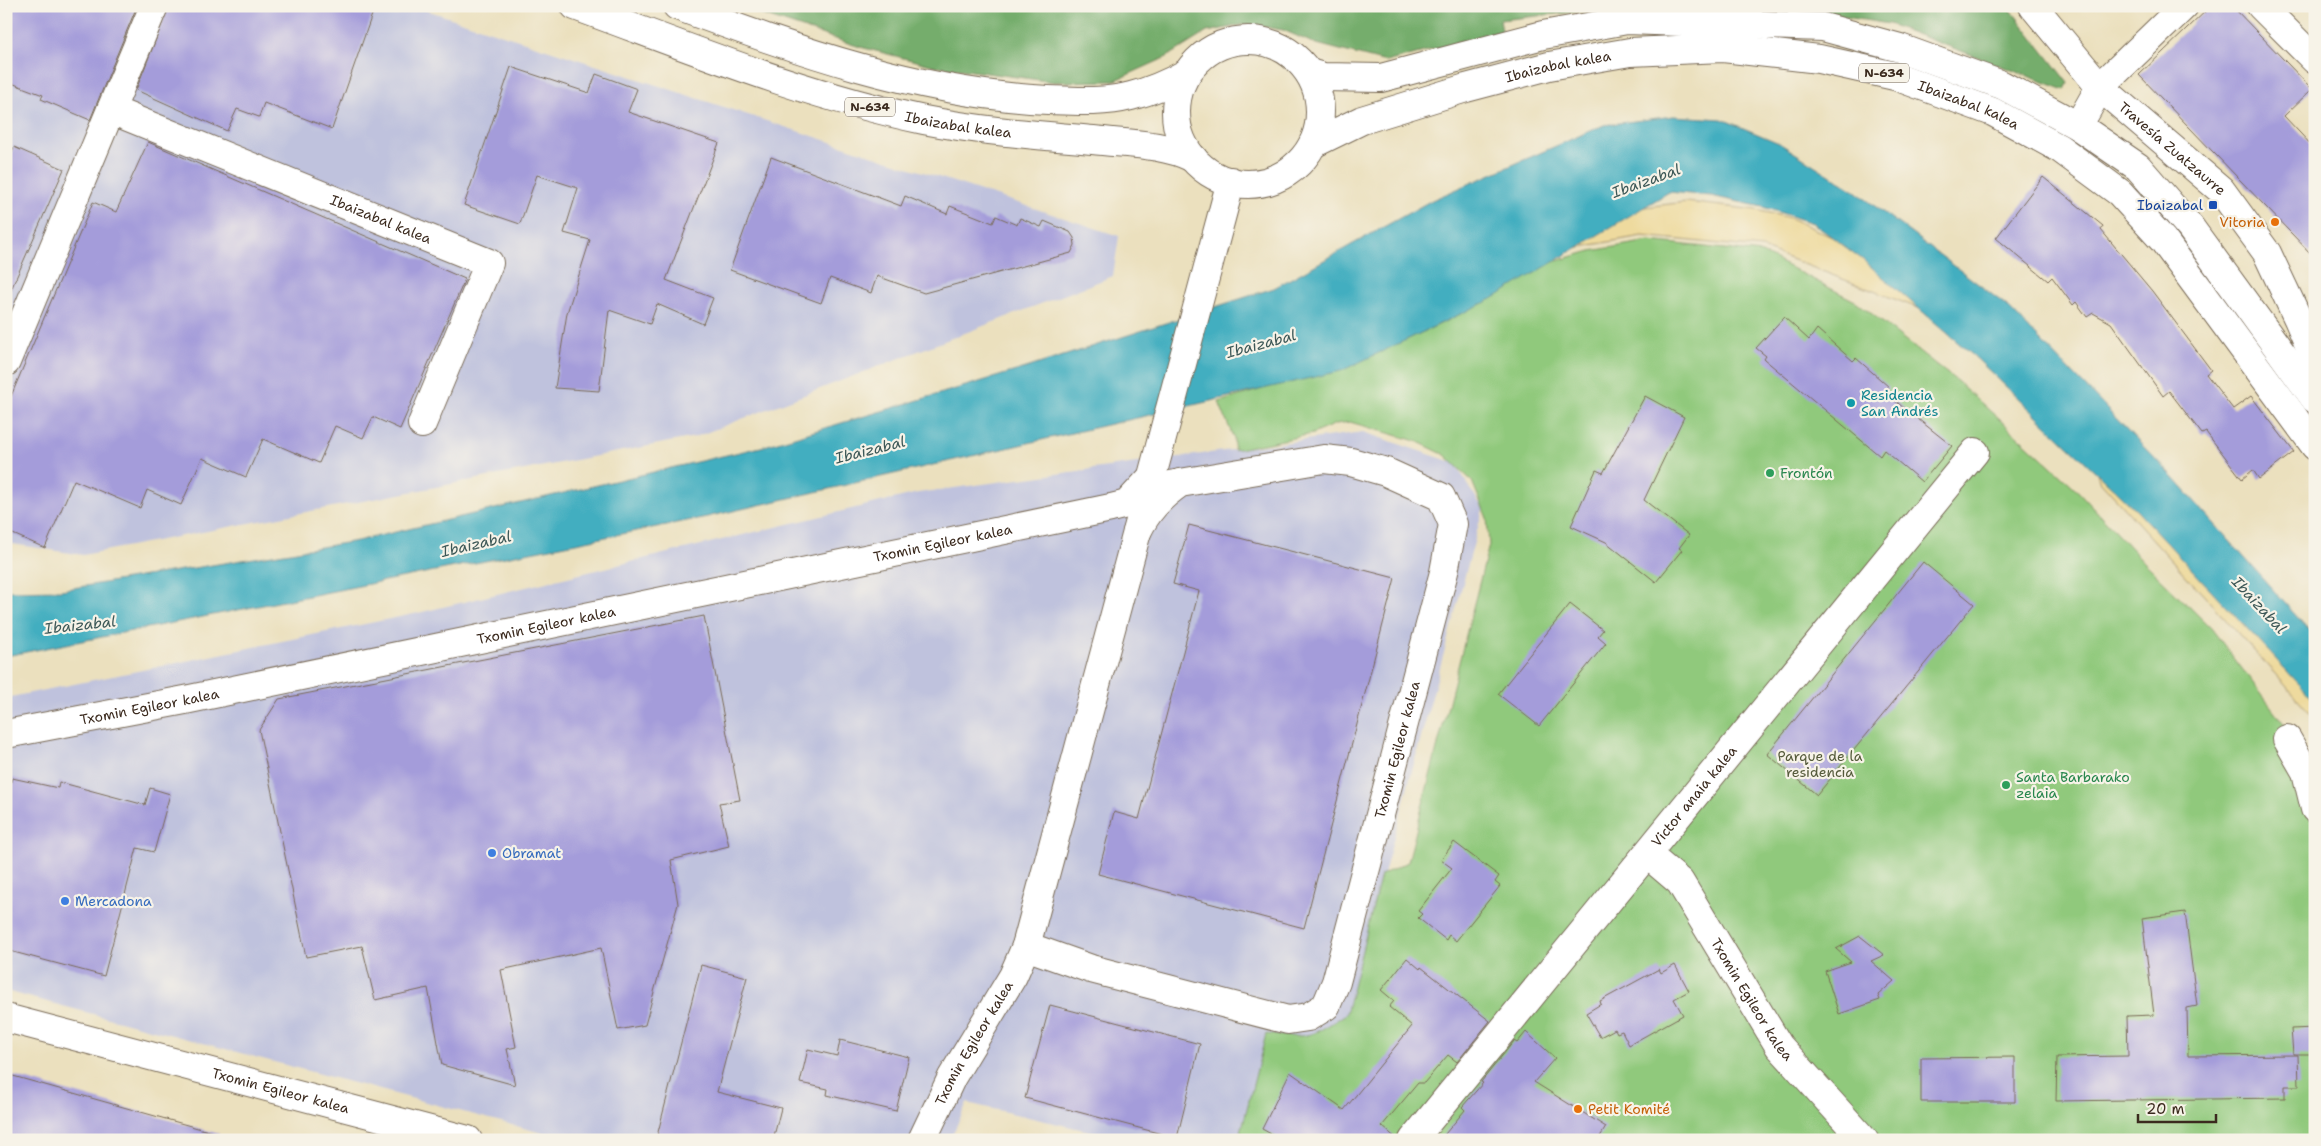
<svg xmlns="http://www.w3.org/2000/svg" width="2321" height="1146" viewBox="0 0 2321 1146" font-family="'Shantell Sans',sans-serif">
	<style>
		.industrial { fill: #bfc2dd }
		.green { fill: #90c97c; stroke: #667a4d }
		.forest { fill: #74ad6c; stroke: #586c45 }
		.sand { fill: #eeda9e; stroke: #94825e }
		.water { fill: #42aec0; stroke: #3e6c6f }
		.building { fill: #a49cda }
		.lines { fill: none; stroke-linecap: round; stroke-linejoin: round }
		.minor-casing { stroke: #796a56; stroke-width: 30 }
		.highway-casing { stroke: #796a56; stroke-width: 30 }
		.minor { stroke: #fff; stroke-width: 28 }
		.highway { stroke: #fff; stroke-width: 28 }
		.transit-dot { fill: #1a4fb4; stroke: #f7f3e8; stroke-width: 2 }
		.food-dot { fill: #e8710a; stroke: #f7f3e8; stroke-width: 2 }
		.culture-dot { fill: #0f9aa8; stroke: #f7f3e8; stroke-width: 2 }
		.leisure-dot { fill: #2e9e5b; stroke: #f7f3e8; stroke-width: 2 }
		.shop-dot { fill: #3f7fe0; stroke: #f7f3e8; stroke-width: 2 }
		.labels { text-anchor: middle; dominant-baseline: central; stroke-width: 4.5; stroke-linejoin: round; paint-order: stroke }
		.shield { fill: #f7f3e8; stroke: #73665b; stroke-width: 1 }
		.shield-label { font-size: 12px; font-weight: bold; fill: #3b2a1e }
		.street-label { font-size: 14px; fill: #3b2a1e; stroke: #f7f3e8 }
		.transit-label { font-size: 14px; fill: #164399; stroke: #f7f3e8; text-anchor: end }
		.food-label { font-size: 14px; fill: #c56008; stroke: #f7f3e8; text-anchor: end }
		.culture-label { font-size: 14px; fill: #0d838f; stroke: #f7f3e8; text-anchor: start }
		.leisure-label { font-size: 14px; fill: #27864d; stroke: #f7f3e8; text-anchor: start }
		.park-label { font-size: 14px; fill: #545a3a; stroke: #f7f3e8 }
		.shop-label { font-size: 14px; fill: #366cbe; stroke: #f7f3e8; text-anchor: start }
		.water-label { font-size: 15px; font-style: italic; fill: #3d5857; stroke: #f7f3e8 }
	</style>
	<rect width="100%" height="100%" fill="#f7f3e8"/>
	<filter id="ink" filterUnits="userSpaceOnUse"><feTurbulence type="fractalNoise" baseFrequency=".02" numOctaves="2"/><feDisplacementMap in="SourceGraphic" scale="10" xChannelSelector="R" yChannelSelector="G"/><feConvolveMatrix kernelMatrix="1 2 1 2 8 2 1 2 1" color-interpolation-filters="sRGB"/></filter>
	<filter id="wash" filterUnits="userSpaceOnUse"><feTurbulence type="fractalNoise" baseFrequency=".0096" numOctaves="4" result="noise"/><feDisplacementMap in="SourceGraphic" scale="20" xChannelSelector="R" yChannelSelector="G"/><feGaussianBlur stdDeviation="1.12" result="paint"/><feColorMatrix in="noise" values="0 0 0 0 0 0 0 0 0 0 0 0 0 0 0 0 0 1.4 0 .05"/><feComposite in="paint" operator="in"/></filter>
	<g filter="url(#wash)">
		<rect width="100%" height="100%" fill="#ebe0be"/>
		<g class="industrial">
			<path d="M 6,6 L 414,6 L 1119,236 L 1113,276 L 695,437 L 83,555 L 6,543 Z"/>
			<path d="M 1363,432 L 1455,463 L 1483,509 L 1346,1014 L 1320,1032 L 1298,1038 L 1266,1034 L 1239,1140 L 1128,1140 L 967,1103 L 950,1140 L 569,1140 L 6,991 L 6,698 L 414,614 L 918,493 Z"/>
		</g>
		<path class="green" d="M 1649,241 L 1762,253 L 1857,302 L 1958,382 L 2074,487 L 2144,562 L 2211,628 L 2301,746 L 2315,771 L 2315,1140 L 1239,1140 L 1266,1034 C 1308,1039 1311,1037 1346,1014 L 1381,875 L 1408,862 L 1489,545 L 1487,518 L 1472,481 L 1445,455 L 1416,441 L 1350,422 L 1336,424 L 1312,434 L 1234,450 L 1234,439 L 1219,402 L 1369,357 L 1451,319 L 1553,262 L 1591,251 Z"/>
		<g class="forest">
			<path d="M 736,6 L 1630,6 L 1500,20 L 1502,31 L 1386,62 L 1313,43 L 1283,30 L 1246,24 L 1207,32 L 1167,57 L 1114,81 L 1054,82 L 935,66 L 860,47 Z"/>
			<path d="M 1777,6 L 2008,6 L 2068,83 L 2065,90 L 1889,24 Z"/>
		</g>
		<g class="sand">
			<path d="M 1686,202 L 1756,210 L 1790,218 L 1906,271 L 1936,315 L 1762,248 L 1642,236 L 1506,260 L 1613,211 Z"/>
			<path d="M 2095,466 L 2315,690 L 2315,718 L 2099,480 Z"/>
		</g>
		<path class="water" d="M 1673,116 L 1722,119 L 1779,143 L 1855,191 L 2006,305 L 2172,476 L 2315,637 L 2315,701 L 2137,511 L 1977,359 L 1863,260 L 1813,223 L 1763,207 L 1711,196 L 1669,192 L 1492,299 L 1341,371 L 707,517 L 6,656 L 6,591 L 61,590 L 357,541 L 761,447 L 1026,368 L 1274,288 L 1432,200 L 1604,125 Z"/>
		<g id="blocks">
			<g class="building">
				<path d="M 6,6 L 137,6 L 90,120 L 41,99 L 43,95 L 6,81 Z"/>
				<path d="M 169,6 L 375,6 L 332,129 L 264,103 L 259,117 L 237,109 L 227,131 L 136,90 Z"/>
				<path d="M 2211,6 L 2232,6 L 2312,89 L 2284,116 L 2315,149 L 2315,258 L 2139,75 Z"/>
				<path d="M 511,67 L 589,93 L 596,74 L 637,89 L 628,112 L 719,143 L 666,280 L 713,298 L 703,324 L 657,304 L 650,324 L 609,310 L 599,391 L 555,388 L 567,313 L 590,240 L 564,233 L 578,188 L 537,175 L 520,224 L 464,205 Z"/>
				<path d="M 148,142 L 465,279 L 400,429 L 373,417 L 363,438 L 335,426 L 319,463 L 263,439 L 246,477 L 202,458 L 181,505 L 147,490 L 140,508 L 74,480 L 45,548 L 6,531 L 6,408 L 93,202 L 116,212 Z"/>
				<path d="M 14,147 L 64,169 L 6,301 L 6,165 Z"/>
				<path d="M 771,157 L 901,206 L 905,196 L 947,214 L 950,206 L 993,223 L 996,216 L 1017,225 L 1020,218 L 1041,227 L 1044,221 L 1070,232 L 1074,238 L 1075,245 L 1071,253 L 924,293 L 877,276 L 871,293 L 830,278 L 821,303 L 730,270 Z"/>
				<path d="M 2043,177 L 2103,226 L 2101,230 L 2152,291 L 2211,370 L 2206,374 L 2233,409 L 2251,396 L 2294,452 L 2259,479 L 2253,470 L 2242,479 L 2206,432 L 2202,434 L 2169,391 L 2163,396 L 2111,323 L 2093,313 L 2087,317 L 2076,302 L 2073,305 L 2052,277 L 2048,281 L 1996,238 Z"/>
				<path d="M 1784,317 L 1809,340 L 1817,329 L 1853,361 L 1856,358 L 1889,387 L 1884,392 L 1952,446 L 1922,482 L 1884,450 L 1880,456 L 1764,359 L 1766,356 L 1756,348 Z"/>
				<path d="M 1645,396 L 1684,417 L 1644,500 L 1689,535 L 1679,548 L 1682,550 L 1656,582 L 1606,542 L 1571,526 L 1596,470 L 1603,473 Z"/>
				<path d="M 1189,525 L 1395,578 L 1304,928 L 1098,874 L 1114,812 L 1139,819 L 1199,591 L 1173,584 Z"/>
				<path d="M 1923,562 L 1974,604 L 1817,795 L 1767,754 Z"/>
				<path d="M 1570,604 L 1603,630 L 1598,636 L 1606,643 L 1539,726 L 1498,694 Z"/>
				<path d="M 704,616 L 740,800 L 719,803 L 729,846 L 671,860 L 678,904 L 645,1025 L 618,1030 L 601,948 L 501,970 L 516,1047 L 507,1049 L 515,1085 L 442,1065 L 428,988 L 375,1000 L 362,946 L 306,957 L 259,730 L 279,699 Z"/>
				<path d="M 12,778 L 58,788 L 59,782 L 145,805 L 150,788 L 170,794 L 154,852 L 137,848 L 104,976 L 6,950 L 6,799 Z"/>
				<path d="M 1454,842 L 1499,876 L 1495,882 L 1500,886 L 1456,941 L 1449,935 L 1446,940 L 1418,918 L 1422,914 L 1418,911 L 1452,868 L 1441,860 Z"/>
				<path d="M 2185,912 L 2197,1006 L 2187,1008 L 2188,1056 L 2298,1055 L 2299,1086 L 2285,1086 L 2285,1098 L 2056,1101 L 2057,1057 L 2128,1056 L 2127,1016 L 2154,1015 L 2142,918 Z"/>
				<path d="M 1860,936 L 1884,955 L 1871,961 L 1894,981 L 1878,995 L 1880,1000 L 1839,1014 L 1825,971 L 1851,962 L 1836,949 Z"/>
				<path d="M 1407,958 L 1420,969 L 1421,967 L 1490,1021 L 1457,1062 L 1448,1055 L 1424,1083 L 1418,1083 L 1382,1126 L 1398,1140 L 1282,1140 L 1262,1129 L 1290,1072 L 1344,1110 L 1412,1026 L 1389,1007 L 1394,1001 L 1381,990 Z"/>
				<path d="M 701,965 L 747,977 L 717,1092 L 781,1108 L 773,1140 L 656,1140 Z"/>
				<path d="M 1675,965 L 1689,991 L 1674,999 L 1683,1015 L 1629,1045 L 1622,1031 L 1617,1033 L 1615,1029 L 1600,1037 L 1586,1013 L 1601,1004 L 1600,1001 L 1659,969 L 1661,973 Z"/>
				<path d="M 1050,1005 L 1200,1044 L 1177,1138 L 1025,1098 Z"/>
				<path d="M 2315,1028 L 2315,1054 L 2293,1054 L 2291,1029 Z"/>
				<path d="M 1526,1032 L 1555,1058 L 1534,1082 L 1606,1127 L 1598,1140 L 1440,1140 L 1465,1110 L 1462,1107 L 1483,1083 L 1481,1082 L 1514,1041 L 1517,1043 Z"/>
				<path d="M 840,1040 L 909,1057 L 896,1111 L 827,1095 L 828,1089 L 800,1083 L 808,1049 L 837,1056 Z"/>
				<path d="M 2015,1057 L 2015,1102 L 1921,1102 L 1921,1058 Z"/>
				<path d="M 6,1074 L 219,1134 L 218,1140 L 6,1140 Z"/>
			</g>
		</g>
	</g>
	<g filter="url(#ink)">
		<use href="#blocks" fill-opacity="0" stroke="#796a56" stroke-width="1"/>
		<g class="lines">
			<defs>
				<g id="minor">
					<path id="s1" d="M 2033,6 L 2100,87 L 2221,190 L 2267,253 L 2298,319 L 2315,359"/>
					<path d="M 2261,6 L 2315,60"/>
					<path id="s2" d="M 111,110 L 489,263 L 422,424"/>
					<path d="M 2078,126 L 2100,87 L 2184,6"/>
					<path d="M 6,362 L 154,6"/>
					<path id="s3" d="M 6,734 L 185,700 L 1111,508 L 1127,504 L 1151,478 C 1160,488 1167,486 1180,483"/>
					<path d="M 2287,739 L 2306,772 L 2315,809"/>
					<path id="s4" d="M 1647,854 L 1680,882 L 1779,1046 L 1864,1140"/>
					<path id="s5" d="M 1026,946 L 1091,969 L 1288,1020 L 1308,1017 L 1326,1006 L 1336,982 L 1444,572 L 1453,524 L 1441,497 L 1386,472 L 1351,462 L 1324,459 L 1180,483 C 1160,497 1147,511 1137,532"/>
					<path id="s6" d="M 6,1018 L 468,1140"/>
					<path id="s7" d="M 922,1140 L 952,1077 L 1013,976 L 1026,946 L 1231,181"/>
					<path id="s8" d="M 1413,1140 L 1975,452"/>
				</g>
				<g id="highway">
					<path id="s9" d="M 575,6 C 690,48 804,95 924,120 C 980,131 1036,135 1093,140 C 1126,144 1163,143 1193,158"/>
					<path d="M 677,6 C 797,50 919,94 1048,100 C 1075,101 1104,103 1131,96 C 1151,91 1169,83 1187,73"/>
					<circle cx="1248" cy="112" r="72"/>
					<path d="M 1309,73 L 1323,77 L 1381,78 L 1543,35 L 1627,20 L 1823,27 L 1900,48 L 2002,85 L 2078,126 L 2138,167 L 2190,227 L 2315,399"/>
					<path id="s10" d="M 1313,144 L 1362,120 L 1466,88 L 1549,66 L 1630,52 L 1723,48 L 1819,59 L 1895,76 L 1993,112 L 2059,148 L 2120,193 L 2163,240 L 2315,446"/>
				</g>
			</defs>
			<use href="#minor" class="minor-casing"/>
			<use href="#highway" class="highway-casing"/>
			<use href="#minor" class="minor"/>
			<use href="#highway" class="highway"/>
		</g>
	</g>
	<rect class="transit-dot" x="2208" y="200" width="10" height="10" rx="2.5"/>
	<g class="food-dot">
		<circle cx="2275" cy="222" r="5"/>
		<circle cx="1578" cy="1109" r="5"/>
	</g>
	<circle class="culture-dot" cx="1851" cy="403" r="5"/>
	<g class="leisure-dot">
		<circle cx="1770" cy="473" r="5"/>
		<circle cx="2006" cy="785" r="5"/>
	</g>
	<g class="shop-dot">
		<circle cx="492" cy="853" r="5"/>
		<circle cx="65" cy="901" r="5"/>
	</g>
	<g class="labels">
		<g class="shield">
			<rect x="1859" y="63.5" width="50" height="19" rx="4"/>
			<rect x="845" y="97.5" width="50" height="19" rx="4"/>
		</g>
		<g class="shield-label">
			<text x="1884" y="73">N-634</text>
			<text x="870" y="107">N-634</text>
		</g>
		<g class="street-label">
			<text stroke="none"><textPath href="#s10" startOffset="258">Ibaizabal kalea</textPath></text>
			<text stroke="none"><textPath href="#s10" startOffset="678">Ibaizabal kalea</textPath></text>
			<text stroke="none"><textPath href="#s9" startOffset="402">Ibaizabal kalea</textPath></text>
			<text stroke="none"><textPath href="#s1" startOffset="200">Travesía Zuatzaurre</textPath></text>
			<text stroke="none"><textPath href="#s2" startOffset="291">Ibaizabal kalea</textPath></text>
			<text stroke="none"><textPath href="#s3" startOffset="956">Txomin Egileor kalea</textPath></text>
			<text stroke="none"><textPath href="#s3" startOffset="551">Txomin Egileor kalea</textPath></text>
			<text stroke="none"><textPath href="#s3" startOffset="146">Txomin Egileor kalea</textPath></text>
			<text stroke="none"><textPath href="#s5" startOffset="580">Txomin Egileor kalea</textPath></text>
			<text stroke="none"><textPath href="#s8" startOffset="444">Victor anaia kalea</textPath></text>
			<text stroke="none"><textPath href="#s4" startOffset="181">Txomin Egileor kalea</textPath></text>
			<text stroke="none"><textPath href="#s7" startOffset="110">Txomin Egileor kalea</textPath></text>
			<text stroke="none"><textPath href="#s6" startOffset="284">Txomin Egileor kalea</textPath></text>
		</g>
		<g class="transit-label">
			<text x="2203" y="205">Ibaizabal</text>
		</g>
		<g class="food-label">
			<text x="2265" y="222">Vitoria</text>
			<text x="1588" y="1109" text-anchor="start">Petit Komité</text>
		</g>
		<g class="culture-label">
			<text x="1861" y="395">Residencia<tspan x="1861" dy="16">San Andrés</tspan></text>
		</g>
		<g class="leisure-label">
			<text x="1780" y="473">Frontón</text>
			<text x="2016" y="777">Santa Barbarako<tspan x="2016" dy="16">zelaia</tspan></text>
		</g>
		<g class="park-label">
			<text x="1820" y="756">Parque de la<tspan x="1820" dy="16">residencia</tspan></text>
		</g>
		<g class="shop-label">
			<text x="502" y="853">Obramat</text>
			<text x="75" y="901">Mercadona</text>
		</g>
		<g class="water-label">
			<text transform="translate(1646 181) rotate(-20)">Ibaizabal</text>
			<text transform="translate(1261 344) rotate(-15)">Ibaizabal</text>
			<text transform="translate(870 450) rotate(-14)">Ibaizabal</text>
			<text transform="translate(476 544) rotate(-13)">Ibaizabal</text>
			<text transform="translate(2259 605) rotate(47)">Ibaizabal</text>
			<text transform="translate(80 625) rotate(-6)">Ibaizabal</text>
		</g>
	</g>
	<rect width="2321" height="1146" fill="none" stroke="#f7f3e8" stroke-width="25"/>
	<path d="M2138 1114v8h78v-8" fill="none" stroke="#3b2a1e" stroke-width="2.5"/>
	<text x="2146" y="1114" font-size="15" fill="#3b2a1e" stroke="#f7f3e8" stroke-width="4" paint-order="stroke">20 m</text>
</svg>
